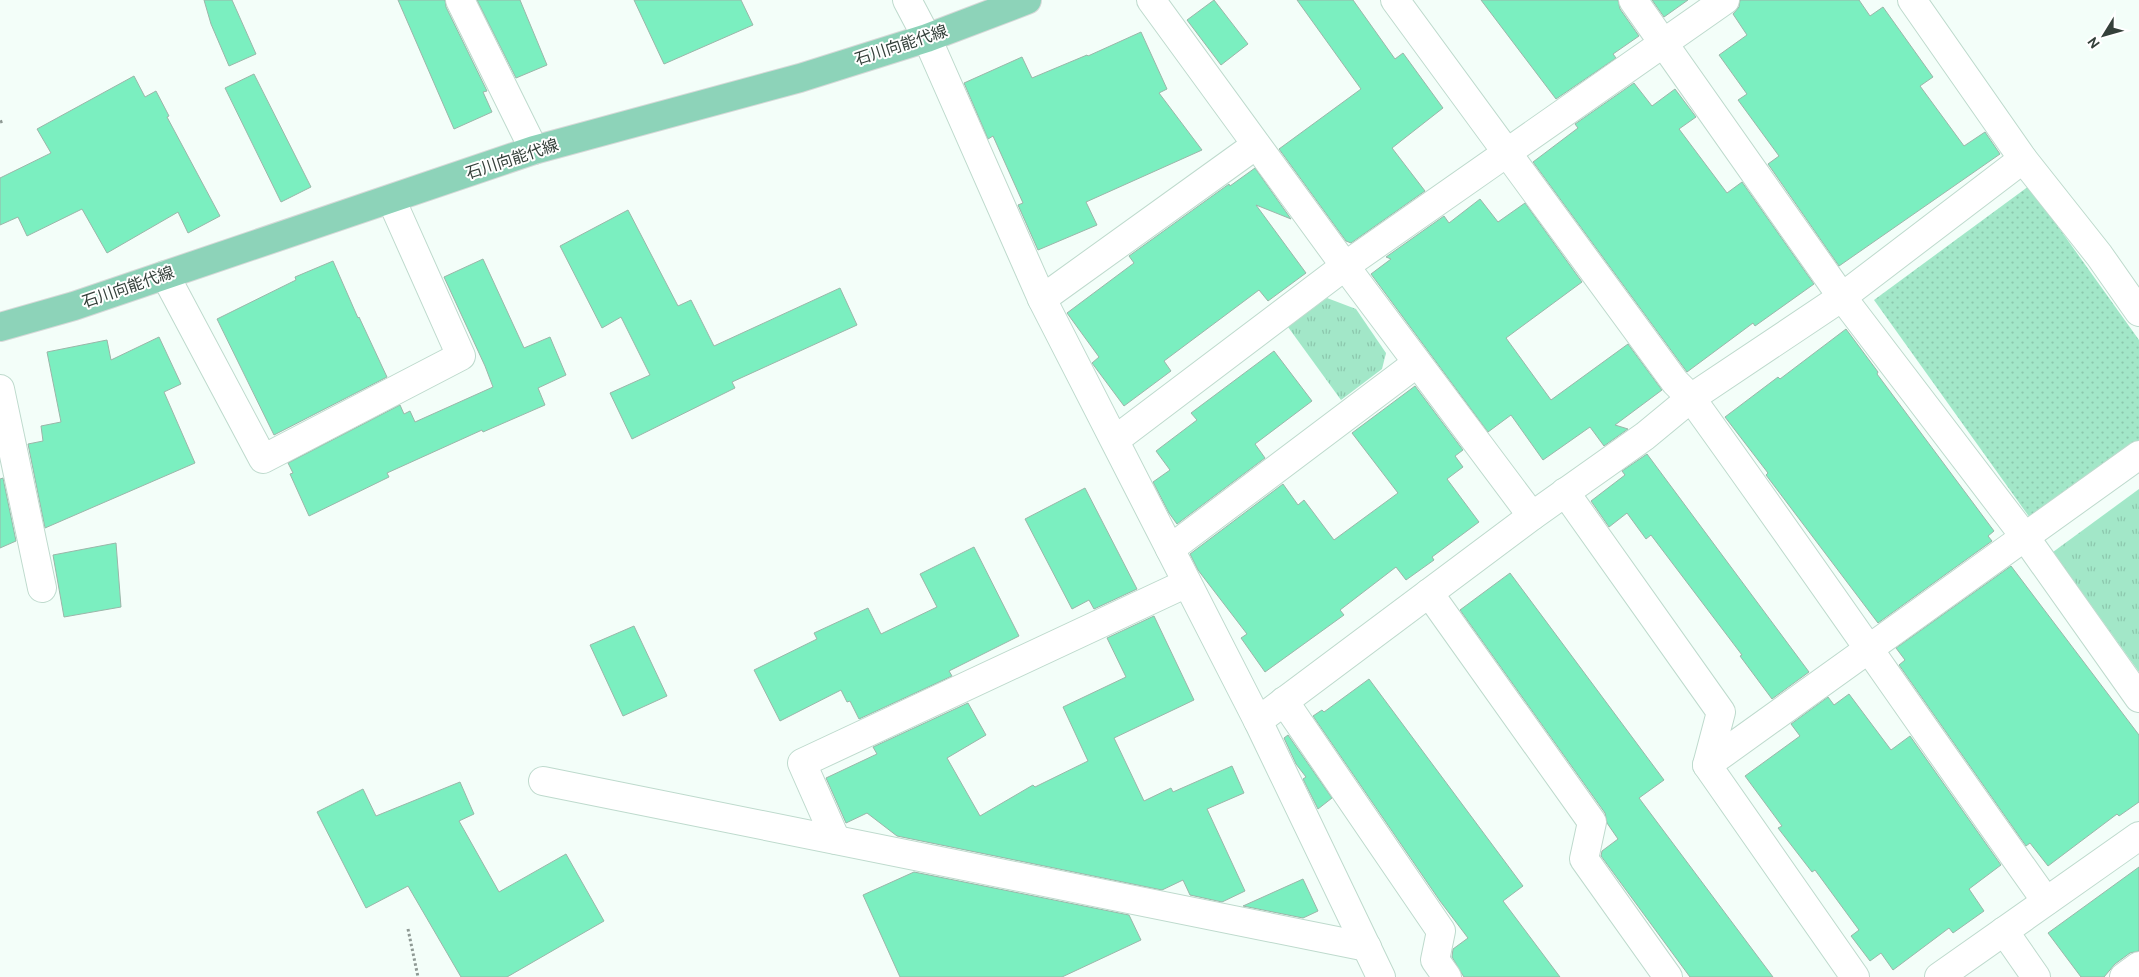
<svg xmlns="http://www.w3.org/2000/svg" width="2139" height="977" viewBox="0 0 2139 977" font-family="Cabin,'Noto Sans JP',sans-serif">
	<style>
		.grass { fill: url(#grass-dots) }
		.park { fill: url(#park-tufts) }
		.building { fill: #7befc0; stroke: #9bb6a9 }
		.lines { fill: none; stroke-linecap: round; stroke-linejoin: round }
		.minor-casing { stroke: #bedacd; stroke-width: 30 }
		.major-casing { stroke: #d6d9d8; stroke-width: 30 }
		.path { stroke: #8e9994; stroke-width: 3; stroke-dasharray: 2.5 2.5; stroke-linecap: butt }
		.minor { stroke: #fff; stroke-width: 28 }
		.major { stroke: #8dd3b9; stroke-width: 28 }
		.labels { text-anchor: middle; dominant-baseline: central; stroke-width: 4; stroke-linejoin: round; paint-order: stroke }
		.street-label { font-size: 16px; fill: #34403a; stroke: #fff }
	</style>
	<defs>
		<pattern id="grass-dots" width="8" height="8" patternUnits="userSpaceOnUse" patternTransform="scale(1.25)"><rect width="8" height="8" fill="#a2e7c8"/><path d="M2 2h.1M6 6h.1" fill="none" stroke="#8cc7ad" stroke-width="1.8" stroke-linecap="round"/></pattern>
		<pattern id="park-tufts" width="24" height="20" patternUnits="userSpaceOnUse" patternTransform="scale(1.25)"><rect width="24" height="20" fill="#a2e7c8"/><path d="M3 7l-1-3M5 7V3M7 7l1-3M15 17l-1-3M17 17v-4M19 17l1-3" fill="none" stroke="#8cc7ad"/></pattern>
	</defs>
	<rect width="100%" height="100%" fill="#f3fef9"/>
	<path class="grass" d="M 2029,186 L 2139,340 L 2139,440 L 2030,518 L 1874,300 Z"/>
	<g class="park">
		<path d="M 1327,298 L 1356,309 L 1386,353 L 1382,369 L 1341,400 L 1288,327 Z"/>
		<path d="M 2139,489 L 2139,672 L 2053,552 Z"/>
	</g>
	<g class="building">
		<path d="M 204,0 L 232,0 L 256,54 L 229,66 L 211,24 Z"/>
		<path d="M 398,0 L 445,0 L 446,7 L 487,91 L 483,92 L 492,112 L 454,129 Z"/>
		<path d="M 477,0 L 520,0 L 547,65 L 516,78 Z"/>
		<path d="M 634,0 L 741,0 L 753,25 L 664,64 Z"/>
		<path d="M 1214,0 L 1248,44 L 1221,65 L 1187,20 Z"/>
		<path d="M 1297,0 L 1353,0 L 1395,59 L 1403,53 L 1443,108 L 1392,148 L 1425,191 L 1351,243 L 1346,241 L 1279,149 L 1361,89 Z"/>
		<path d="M 1481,0 L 1618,0 L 1620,9 L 1639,36 L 1613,54 L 1616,58 L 1556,99 Z"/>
		<path d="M 1652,0 L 1688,0 L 1664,17 Z"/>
		<path d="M 1740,0 L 1859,0 L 1870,16 L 1883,7 L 1933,77 L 1920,86 L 1964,146 L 1985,132 L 2000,154 L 1839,266 L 1768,164 L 1779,156 L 1738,100 L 1747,94 L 1719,55 L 1747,35 L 1733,14 L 1739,7 Z"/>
		<path d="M 1141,32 L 1167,89 L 1159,93 L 1202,150 L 1086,202 L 1097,225 L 1038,250 L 1018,205 L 1023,203 L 993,136 L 988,139 L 964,83 L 1022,57 L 1032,78 L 1087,55 L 1088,56 Z"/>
		<path d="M 254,74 L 311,187 L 281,202 L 225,88 Z"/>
		<path d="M 134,76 L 145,97 L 156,91 L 169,116 L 167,117 L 220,216 L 188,233 L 178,212 L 107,253 L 82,209 L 27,236 L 18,217 L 0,225 L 0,178 L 51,153 L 37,129 Z"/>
		<path d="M 1634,83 L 1652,106 L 1675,89 L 1696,117 L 1679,129 L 1727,193 L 1742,182 L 1814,284 L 1755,326 L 1753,323 L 1687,372 L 1533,162 L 1578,128 L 1575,124 Z"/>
		<path d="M 1255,168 L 1291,219 L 1256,205 L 1306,273 L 1268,301 L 1259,290 L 1164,361 L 1171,371 L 1124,406 L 1092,363 L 1099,357 L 1067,313 L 1134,263 L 1129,256 L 1229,184 L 1230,186 Z"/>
		<path d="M 1480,199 L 1498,222 L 1525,203 L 1582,282 L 1506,338 L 1551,400 L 1628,344 L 1662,390 L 1615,425 L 1628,429 L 1604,446 L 1590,427 L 1543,460 L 1511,415 L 1488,432 L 1371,274 L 1391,259 L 1386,257 L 1444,216 L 1449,223 Z"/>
		<path d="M 628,210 L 678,306 L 691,300 L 714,346 L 840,288 L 857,325 L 732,382 L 735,388 L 632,439 L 610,393 L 650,375 L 621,317 L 602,328 L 560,246 Z"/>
		<path d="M 483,259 L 524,348 L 550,337 L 566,375 L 538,388 L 545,405 L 483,432 L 482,430 L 387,473 L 389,477 L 309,516 L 290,474 L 293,473 L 288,463 L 400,405 L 404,414 L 410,411 L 415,422 L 493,387 L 485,366 L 444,277 Z"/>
		<path d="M 333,261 L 358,318 L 359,317 L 387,377 L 274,435 L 217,319 L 296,280 L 295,277 Z"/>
		<path d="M 1846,329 L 1878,372 L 1877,374 L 1994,531 L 1988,536 L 1992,541 L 1878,623 L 1766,475 L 1768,473 L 1725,417 L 1778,377 L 1780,379 Z"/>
		<path d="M 159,337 L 181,384 L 164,392 L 195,463 L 45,528 L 28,444 L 43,441 L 41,426 L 61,422 L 47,352 L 107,340 L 111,360 Z"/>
		<path d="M 1274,351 L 1312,401 L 1255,444 L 1265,458 L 1177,524 L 1169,513 L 1153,482 L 1170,470 L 1156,451 L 1197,420 L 1191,413 Z"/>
		<path d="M 1415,386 L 1463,450 L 1455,456 L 1463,467 L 1447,479 L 1479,522 L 1432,557 L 1434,560 L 1406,580 L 1396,567 L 1340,610 L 1344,615 L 1265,672 L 1241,638 L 1247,634 L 1198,570 L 1190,554 L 1283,484 L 1298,505 L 1304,500 L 1334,540 L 1398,493 L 1352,433 Z"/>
		<path d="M 1647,454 L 1809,672 L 1772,699 L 1740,656 L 1742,655 L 1651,535 L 1646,539 L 1627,513 L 1609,527 L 1591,501 L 1625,475 L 1622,471 Z"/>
		<path d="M 3,478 L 16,541 L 0,548 L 0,479 Z"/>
		<path d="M 1085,488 L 1137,589 L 1094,609 L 1089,600 L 1072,609 L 1025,519 Z"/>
		<path d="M 116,543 L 121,607 L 64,617 L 53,555 Z"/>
		<path d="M 974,547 L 1019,636 L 949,671 L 952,676 L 859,719 L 850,701 L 847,702 L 841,690 L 780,721 L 754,670 L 817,639 L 814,633 L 868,608 L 881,634 L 937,607 L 920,574 Z"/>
		<path d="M 2011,566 L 2139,735 L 2139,802 L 2119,816 L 2117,814 L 2048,866 L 2030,843 L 2026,846 L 1899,665 L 1905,660 L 1896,648 Z"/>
		<path d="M 1510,573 L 1664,780 L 1639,798 L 1773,977 L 1690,977 L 1601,856 L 1602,851 L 1618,839 L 1607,823 L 1605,813 L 1460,610 Z"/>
		<path d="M 1154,616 L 1194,700 L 1114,738 L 1144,801 L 1171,788 L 1173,792 L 1232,766 L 1244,793 L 1207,809 L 1245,891 L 1222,902 L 1190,895 L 1183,880 L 1162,890 L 897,836 L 867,813 L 846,823 L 826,778 L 877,754 L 873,747 L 968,703 L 986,735 L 947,758 L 980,816 L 1033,785 L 1035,787 L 1088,761 L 1063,707 L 1126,677 L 1107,638 Z"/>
		<path d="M 634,626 L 667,696 L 623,716 L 590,645 Z"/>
		<path d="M 1369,679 L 1523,886 L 1503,901 L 1560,977 L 1464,977 L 1462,974 L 1452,957 L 1453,949 L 1468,938 L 1440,901 L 1313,716 L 1322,710 L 1324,712 Z"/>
		<path d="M 1849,694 L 1891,750 L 1910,736 L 2001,865 L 1969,889 L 1984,911 L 1953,933 L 1949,928 L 1893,970 L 1881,953 L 1870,961 L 1851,936 L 1859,930 L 1815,870 L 1812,872 L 1778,828 L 1782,826 L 1745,776 L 1800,736 L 1791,724 L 1828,697 L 1834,705 Z"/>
		<path d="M 1288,735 L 1332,798 L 1318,809 L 1303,779 L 1306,777 L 1296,764 L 1284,738 Z"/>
		<path d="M 460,782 L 474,814 L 459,821 L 499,892 L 566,854 L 604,921 L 507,977 L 461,977 L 408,886 L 366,908 L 317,812 L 363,789 L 376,816 Z"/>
		<path d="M 2139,867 L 2139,951 L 2130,953 L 2115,964 L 2104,977 L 2081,977 L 2048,933 Z"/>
		<path d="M 914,872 L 1129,915 L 1141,940 L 1062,977 L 900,977 L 863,895 Z"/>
		<path d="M 1303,879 L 1318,911 L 1303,918 L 1243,906 Z"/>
	</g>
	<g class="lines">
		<defs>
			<g id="minor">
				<path d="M 460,0 L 534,150"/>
				<path d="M 907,0 L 927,38 L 1042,299 L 1258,721 L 1381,977"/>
				<path d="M 1151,0 L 1345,266 L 1532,516"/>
				<path d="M 1395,0 L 1675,382 L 1691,398 C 1811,564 1927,734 2046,901"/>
				<path d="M 1633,0 L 1842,297 L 2025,537 L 2139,698"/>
				<path d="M 1912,0 L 2023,159 L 2099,255 L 2139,312"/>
				<path d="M 165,275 L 263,459 L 461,356 L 391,199"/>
				<path d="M 1042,299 L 1256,145"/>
				<path d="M 0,389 L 42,588"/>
				<path d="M 1115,440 L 1345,266 L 1725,0"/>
				<path d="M 1565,492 L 1721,712 L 1707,765 L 1855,977"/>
				<path d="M 1170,549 L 1417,363"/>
				<path d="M 1429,593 L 1592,822 L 1584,859 L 1668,977"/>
				<path d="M 1284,701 L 1441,931 L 1435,960 L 1447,977"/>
				<path d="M 1258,721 L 1532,516 L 1645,436 L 1691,398 L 1842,297 L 2023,159"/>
				<path d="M 1707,765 L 2139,455"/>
				<path d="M 543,781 L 1367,947"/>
				<path d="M 836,840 L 802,763 L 1187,583"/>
				<path d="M 2004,931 L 2036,977"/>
				<path d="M 1939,977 L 2139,836"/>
				<path d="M 2124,977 L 2139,966"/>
			</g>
			<path id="major" d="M 0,327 L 74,306 L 534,150 L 800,78 L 927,38 L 1027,0"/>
		</defs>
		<use href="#minor" class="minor-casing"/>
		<use href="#major" class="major-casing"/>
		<g class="path">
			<path d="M 0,122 L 3,121"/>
			<path d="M 408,929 L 418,977"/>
		</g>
		<use href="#minor" class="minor"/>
		<use href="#major" class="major"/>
	</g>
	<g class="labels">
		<g class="street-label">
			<text transform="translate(901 45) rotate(-18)">石川向能代線</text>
			<text transform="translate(512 159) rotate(-18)">石川向能代線</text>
			<text transform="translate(128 287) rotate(-19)">石川向能代線</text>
		</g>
	</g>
	<g transform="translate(2104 35) rotate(233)" stroke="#ffffff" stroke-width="4" paint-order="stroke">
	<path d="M0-4L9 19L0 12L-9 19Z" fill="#34403a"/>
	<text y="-8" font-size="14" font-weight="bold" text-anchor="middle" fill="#34403a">N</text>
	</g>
</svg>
